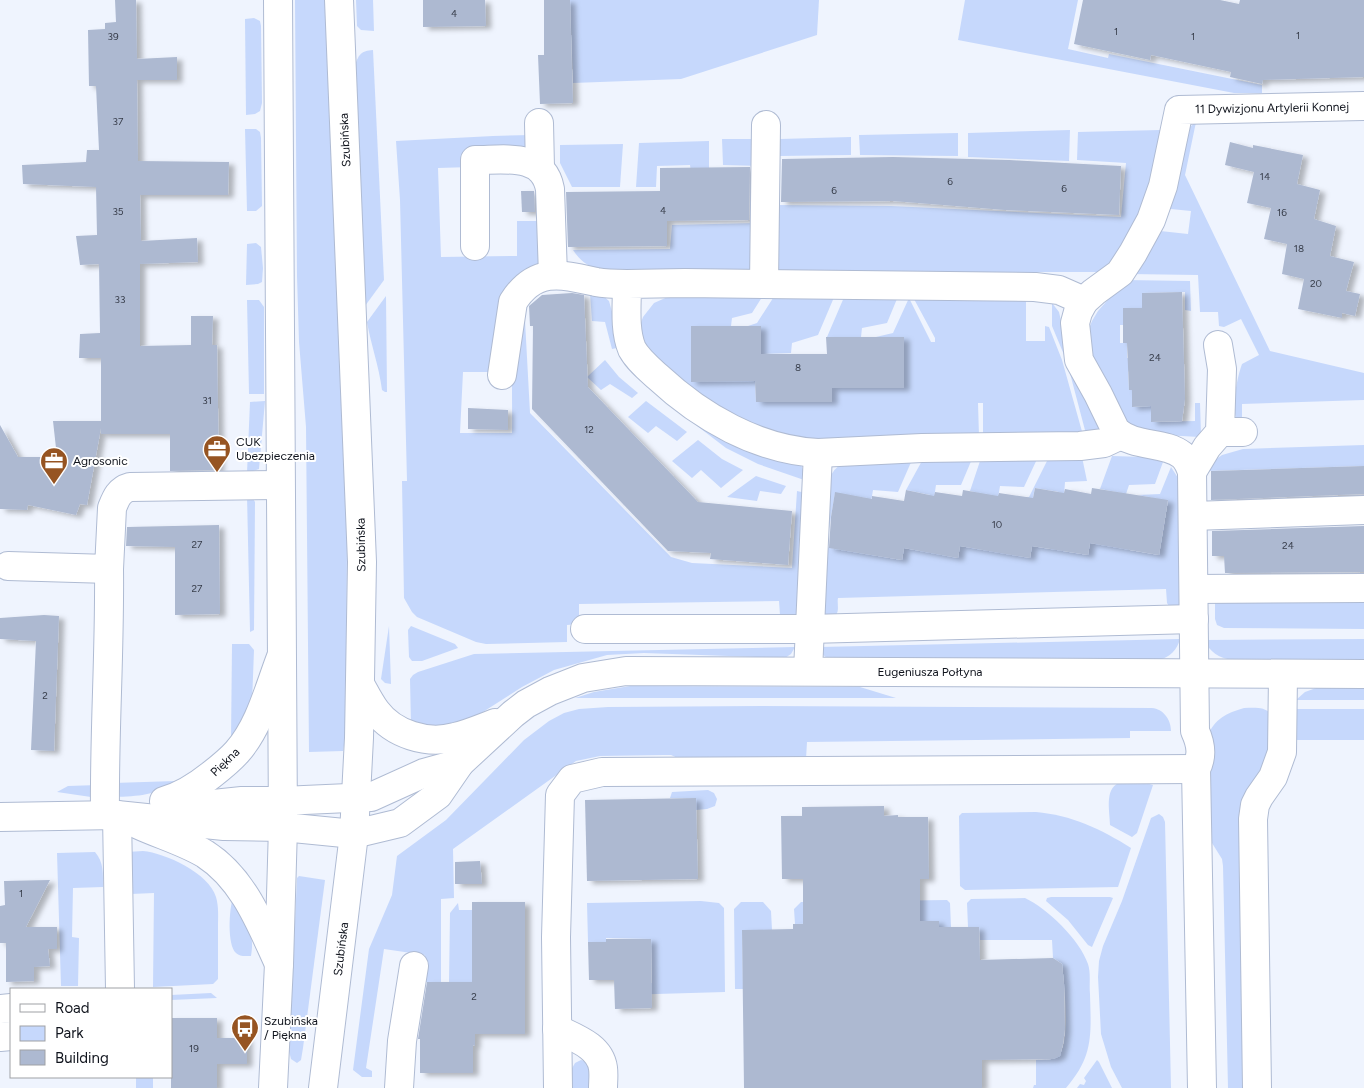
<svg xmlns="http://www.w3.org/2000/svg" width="1364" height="1088" viewBox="0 0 1364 1088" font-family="Figtree,sans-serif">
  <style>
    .green { fill: #c6d8fc }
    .building { fill: #adb9d1; filter: url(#shadow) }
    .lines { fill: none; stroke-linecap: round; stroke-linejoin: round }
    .minor-casing { stroke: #afbbd3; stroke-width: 30 }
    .major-casing { stroke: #afbbd3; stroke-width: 30 }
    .minor { stroke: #fff; stroke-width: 28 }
    .major { stroke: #fff; stroke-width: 28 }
    .labels { text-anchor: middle; stroke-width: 4; stroke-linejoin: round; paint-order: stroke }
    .number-label { font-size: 10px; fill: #373d4a }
    .street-label { font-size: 12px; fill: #10141d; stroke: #fff }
    .poi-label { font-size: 12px; fill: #10141d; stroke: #fff; text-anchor: start }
  </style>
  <defs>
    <filter id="shadow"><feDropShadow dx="5.5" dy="3" stdDeviation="2.5" flood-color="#0004"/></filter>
  </defs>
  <rect width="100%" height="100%" fill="#eff4fe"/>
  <g class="green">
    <path d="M 295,0 L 326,0 L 347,542 L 346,734 L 343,751 L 309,752 L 306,427 L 299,342 L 297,276 Z"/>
    <path d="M 356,0 L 373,0 L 374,31 L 361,30 L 357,26 Z"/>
    <path d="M 570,0 L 819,0 L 817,35 L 681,79 L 573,83 Z"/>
    <path d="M 965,0 L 1078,0 L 1068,49 L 1108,58 L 1109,54 L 1262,85 L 1262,93 L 1234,93 L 958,40 Z"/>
    <path d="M 254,18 L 260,21 L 261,26 L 262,103 L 260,111 L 255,114 L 246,115 L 245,19 Z"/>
    <path d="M 373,50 L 384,280 L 365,306 L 355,65 C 359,54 361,51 373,50 Z"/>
    <path d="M 1196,122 L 1185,175 L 1270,351 L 1364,373 L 1364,400 L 1242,404 L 1242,423 L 1237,421 C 1231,407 1237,378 1242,364 L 1259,355 L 1241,319 L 1224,327 L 1219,326 L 1218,312 L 1200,312 L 1198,275 L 1129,274 L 1151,230 L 1188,234 L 1191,211 L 1161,208 L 1181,134 Z"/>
    <path d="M 245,129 L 256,129 L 260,132 L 261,138 L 262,206 L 256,211 L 247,211 Z"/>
    <path d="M 1070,130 L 1069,161 L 968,157 L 968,133 Z"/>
    <path d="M 1160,130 L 1151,185 L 1124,247 L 1111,264 L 1098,272 L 776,272 L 776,205 L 891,206 L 1121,217 L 1126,163 L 1077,160 L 1078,132 Z"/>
    <path d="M 958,133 L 958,156 L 860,155 L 859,135 Z"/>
    <path d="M 532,135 C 531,142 529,148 523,152 C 512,157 484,154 471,154 L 471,167 L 438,168 L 441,257 L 517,256 L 517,221 L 542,221 L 542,267 L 526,276 L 505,297 L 494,372 L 463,372 L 460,433 L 512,433 C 513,398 508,332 524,302 L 530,413 L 671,557 L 692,563 L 792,568 L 797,491 L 806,493 L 801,612 C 798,622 787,622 780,615 L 779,601 L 579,604 L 579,624 L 567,625 L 567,642 L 486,644 L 476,642 L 417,617 L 412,612 L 404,598 L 402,481 L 407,481 L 400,200 L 396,141 L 493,136 Z"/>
    <path d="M 851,137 L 851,155 L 780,156 L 780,139 Z"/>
    <path d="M 722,139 L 763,139 L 763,166 L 723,165 Z"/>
    <path d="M 709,141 L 709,173 L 691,172 L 690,165 L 657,166 L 656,187 L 636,187 L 639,143 Z"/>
    <path d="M 623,144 L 620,187 L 572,187 L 560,163 L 560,145 Z"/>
    <path d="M 756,223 L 756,271 L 602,271 C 589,267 581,262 573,250 L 670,249 L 672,225 Z"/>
    <path d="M 256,243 L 261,247 L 263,268 L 262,282 L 258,284 L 246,285 L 247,244 Z"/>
    <path d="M 1125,280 L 1190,281 L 1191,311 L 1185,310 L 1185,292 L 1142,293 L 1142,308 L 1123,325 L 1120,325 L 1120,343 L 1127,343 L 1127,358 L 1135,358 L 1128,372 L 1129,390 L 1132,390 L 1133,407 L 1151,406 L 1152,422 L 1195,421 L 1195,403 L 1200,403 L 1201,435 L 1199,437 L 1148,434 L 1124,422 L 1090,361 L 1088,331 L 1092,321 L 1098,311 Z"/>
    <path d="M 590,293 L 601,294 L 609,301 L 622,347 L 612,349 L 605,322 L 592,321 Z"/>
    <path d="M 764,294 L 752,313 L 732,318 L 731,326 L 691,326 L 691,381 L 755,381 L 756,402 L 831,402 L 832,388 L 876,337 L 893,333 L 909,298 L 931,342 L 935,342 L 935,338 L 914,299 L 1026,299 L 1026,341 L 1045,341 L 1045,326 L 1049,327 L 1062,360 L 1083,435 L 983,436 L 983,403 L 978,403 L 979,436 L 831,444 L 754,433 L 648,357 L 639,328 L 643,317 L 654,303 L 672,295 Z"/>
    <path d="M 899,294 L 887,323 L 862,328 L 861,337 L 827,337 L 845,295 Z"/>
    <path d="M 775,295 L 835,295 L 818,335 L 792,343 L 791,353 L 761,354 L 761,326 L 748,326 L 757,323 Z"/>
    <path d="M 386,296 L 387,392 L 385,392 L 382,390 C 379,366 371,345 367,322 Z"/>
    <path d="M 247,300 L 259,300 L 264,307 L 264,394 L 249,394 Z"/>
    <path d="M 1052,303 L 1059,312 L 1067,347 L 1101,428 L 1098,433 L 1086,434 L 1067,362 L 1052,326 Z"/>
    <path d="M 605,360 L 619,377 L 638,393 L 632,398 L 610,384 L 601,390 L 587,377 Z"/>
    <path d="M 676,399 L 800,462 L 807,481 L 758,464 L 726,448 L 671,406 Z"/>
    <path d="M 265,401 L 259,469 L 247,473 L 250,402 Z"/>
    <path d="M 646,401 L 687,432 L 677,441 L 656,426 L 648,433 L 628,417 Z"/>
    <path d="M 698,440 L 722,459 L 743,470 L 721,488 L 701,470 L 692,478 L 672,461 Z"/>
    <path d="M 1364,445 L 1364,466 L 1207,471 L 1215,460 L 1222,455 L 1243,449 Z"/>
    <path d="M 1112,456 L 1144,457 L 1163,462 L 1155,484 L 1129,485 L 1126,494 L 1100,489 Z"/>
    <path d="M 1038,457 L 1024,487 L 1000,486 L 998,498 L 970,491 L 981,458 Z"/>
    <path d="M 1049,457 L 1082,457 L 1087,481 L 1065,482 L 1064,496 L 1059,492 L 1035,488 L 1032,502 L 1010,498 L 1029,497 Z"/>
    <path d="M 869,459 L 912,460 L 898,492 L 873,490 L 871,502 L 865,501 L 865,498 L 835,493 L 826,547 L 902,560 L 904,548 L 921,551 L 922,547 L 934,550 L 934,553 L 958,558 L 960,546 L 985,550 L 986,546 L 1000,548 L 999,552 L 1030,558 L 1032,546 L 1050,549 L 1051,544 L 1063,546 L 1063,551 L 1088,555 L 1090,543 L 1113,546 L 1114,544 L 1129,546 L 1129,550 L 1159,555 L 1168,501 L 1138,495 L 1160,494 L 1171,467 L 1182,484 L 1187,502 L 1185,606 L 1180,610 L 1171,609 L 1167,603 L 1166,589 L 838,598 C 837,602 839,609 837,613 C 836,617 834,617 831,618 C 817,623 818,604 818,596 L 824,595 L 824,580 L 820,576 L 828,483 C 835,461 849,460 869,459 Z"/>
    <path d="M 923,459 L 972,459 L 961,485 L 936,485 L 934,498 L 930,498 L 930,495 L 906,490 Z"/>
    <path d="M 756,476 L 786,486 L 781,494 L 760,491 L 757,501 L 727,497 Z"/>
    <path d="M 247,495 L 252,497 L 255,502 L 254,630 L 250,632 Z"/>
    <path d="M 1364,598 L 1364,629 L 1224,628 L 1217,625 L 1215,619 L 1215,602 Z"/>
    <path d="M 389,626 L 391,684 L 385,683 L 381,679 Z"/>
    <path d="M 411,626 L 455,644 L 458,648 L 422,661 L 412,661 L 409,657 L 408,630 Z"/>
    <path d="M 1180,639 C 1177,650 1170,657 1159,660 L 828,659 L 822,654 L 820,647 Z"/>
    <path d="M 1364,639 L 1364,660 L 1232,660 C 1219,658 1209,652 1205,640 Z"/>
    <path d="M 232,644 L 249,644 L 254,650 L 252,703 L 231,741 Z"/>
    <path d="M 795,647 L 791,654 L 785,658 L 644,653 L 607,655 L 554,670 L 522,687 L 472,719 L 455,727 L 411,725 L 410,679 L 413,675 L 418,672 L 474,654 Z"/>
    <path d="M 630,686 L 860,687 L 896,698 L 575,698 L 594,692 Z"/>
    <path d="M 1316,688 L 1364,688 L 1364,700 L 1296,700 L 1305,692 Z"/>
    <path d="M 761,706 L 1152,708 C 1163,709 1171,719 1171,731 L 1130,731 L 1130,738 L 807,742 L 806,759 L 682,760 L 671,755 L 664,755 L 600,756 L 576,761 L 453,849 L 454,898 L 441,899 L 441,982 L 426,982 L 425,955 L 384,949 L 366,1068 L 372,1071 L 372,1077 L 362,1077 L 353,1070 L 369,949 L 392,895 L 397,856 L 446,820 L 524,740 L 549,721 L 564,713 L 579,709 L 608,707 Z"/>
    <path d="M 1244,708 C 1253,708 1264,706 1271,714 L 1246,1088 L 1228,1088 L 1223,866 L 1222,859 L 1212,843 L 1208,736 C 1214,719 1227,713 1244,708 Z"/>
    <rect x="1292" y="709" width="72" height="31"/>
    <path d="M 176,781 C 152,796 141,796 113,797 L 113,783 Z"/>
    <path d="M 1119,783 L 1146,783 L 1153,785 L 1137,833 L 1132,837 L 1110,825 C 1110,812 1104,789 1119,783 Z"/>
    <path d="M 98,785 L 98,795 L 91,797 L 57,792 L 68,786 Z"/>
    <path d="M 708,790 L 714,793 L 717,799 L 715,806 L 707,809 L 696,810 L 696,798 L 670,798 L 672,792 Z"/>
    <path d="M 1036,812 C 1071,815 1101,829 1131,848 L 1118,887 L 965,890 L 960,886 L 959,816 L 962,813 Z"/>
    <path d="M 1159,814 L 1163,817 L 1165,822 L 1171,1088 L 1122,1088 L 1111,1067 L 1101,1034 L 1098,977 L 1099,961 L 1103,946 L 1122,901 L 1151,818 Z"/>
    <path d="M 143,851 C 165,853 209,873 216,897 C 219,907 218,918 218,928 C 218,945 218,962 218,979 L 213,984 L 153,987 L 154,893 L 131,894 L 127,852 Z"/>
    <path d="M 95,852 C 104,862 103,875 103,887 L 73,888 L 72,937 L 79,938 L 78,986 L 61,986 L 57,853 Z"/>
    <path d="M 299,876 L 325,880 L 303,1048 L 301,1060 L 297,1063 L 291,1059 L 289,1051 L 297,878 Z"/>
    <path d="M 1051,897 L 1110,897 L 1113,898 L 1092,947 L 1088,945 L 1068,920 L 1046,901 L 1047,898 Z"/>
    <path d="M 233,898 C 244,919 256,932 251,956 C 245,956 240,957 236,953 C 227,945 229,909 233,898 Z"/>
    <path d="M 1025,898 C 1047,908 1080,940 1088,964 C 1091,973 1089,985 1090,994 C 1091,1034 1094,1056 1066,1088 L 1033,1088 L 1034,1085 L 1036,1085 L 1036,1060 C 1043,1059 1053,1061 1058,1056 C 1071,1045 1064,981 1062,964 L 1053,958 L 1052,940 L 980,940 L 979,927 L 968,927 L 967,903 L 971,899 Z"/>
    <path d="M 947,900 L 950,903 L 951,927 L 939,927 L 939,921 L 795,924 L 794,909 L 801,902 Z"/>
    <path d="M 701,901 L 719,903 L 724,908 L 725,992 L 622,995 L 622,984 L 652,983 L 651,939 L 606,938 L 606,942 L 588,942 L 587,903 Z"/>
    <path d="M 741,902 L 763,902 L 771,911 L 772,930 L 742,930 L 743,989 L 735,989 L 734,909 Z"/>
    <path d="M 458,903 L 459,910 L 472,910 L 472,982 L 449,983 L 450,913 Z"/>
    <path d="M 211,993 L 217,998 L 171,1000 L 171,995 Z"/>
    <path d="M 581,1060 L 588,1062 L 594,1088 L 571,1088 L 571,1070 L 575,1063 Z"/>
    <path d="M 1097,1060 L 1099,1062 L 1112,1088 L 1077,1088 L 1080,1084 L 1084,1085 L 1086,1081 L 1084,1078 Z"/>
    <rect x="136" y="1077" width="17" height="11"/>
  </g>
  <g class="building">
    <path d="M 115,0 L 136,0 L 137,59 L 177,57 L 177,80 L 137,80 L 138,161 L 229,162 L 228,195 L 140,195 L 141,241 L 197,238 L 198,262 L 140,264 L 140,346 L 191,345 L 191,316 L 213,316 L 212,345 L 217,345 L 219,470 L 170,471 L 170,434 L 101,434 L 101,428 L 87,505 L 80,504 L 76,515 L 28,505 L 27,510 L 0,509 L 0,425 L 18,457 L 57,457 L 53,421 L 101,421 L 101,358 L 79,358 L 80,334 L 100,333 L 99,264 L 80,265 L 76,236 L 97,235 L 96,187 L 23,184 L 22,165 L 86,162 L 87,150 L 99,150 L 96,86 L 89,86 L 88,30 L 105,29 L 105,23 L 116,22 Z"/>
    <path d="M 423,0 L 485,0 L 486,26 L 423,27 Z"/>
    <path d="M 544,0 L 570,0 L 573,103 L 540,104 L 538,55 L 544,55 Z"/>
    <path d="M 1083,0 L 1220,0 L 1239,4 L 1240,0 L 1364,0 L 1364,77 L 1263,80 L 1262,84 L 1230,77 L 1231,72 L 1151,55 L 1150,60 L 1074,44 Z"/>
    <path d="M 1230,142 L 1253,148 L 1253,145 L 1303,155 L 1297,184 L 1320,190 L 1314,219 L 1336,226 L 1330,256 L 1354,262 L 1346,291 L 1360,294 L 1355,316 L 1342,313 L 1342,318 L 1298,309 L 1304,279 L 1282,274 L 1287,244 L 1264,239 L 1271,208 L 1247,203 L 1254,172 L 1225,165 Z"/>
    <path d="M 893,157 L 1009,160 L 1121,166 L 1119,215 L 1005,210 L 893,201 L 781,202 L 782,159 Z"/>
    <path d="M 750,167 L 749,220 L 667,221 L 667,246 L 568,247 L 566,192 L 660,191 L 660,168 Z"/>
    <path d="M 521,191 L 534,191 L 535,212 L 522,212 Z"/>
    <path d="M 1182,292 L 1185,399 L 1182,421 L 1151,422 L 1151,406 L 1132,407 L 1132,390 L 1129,390 L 1127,343 L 1123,343 L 1123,308 L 1142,308 L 1142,293 Z"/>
    <path d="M 572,293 L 584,295 L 588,387 L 698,502 L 792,511 L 788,565 L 710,559 L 711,553 L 668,551 L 532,409 L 533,326 L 530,326 L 529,306 L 542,295 Z"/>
    <path d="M 691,326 L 761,326 L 761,354 L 827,354 L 826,337 L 904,337 L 904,388 L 832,388 L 832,402 L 756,402 L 755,381 L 691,382 Z"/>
    <path d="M 468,408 L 508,410 L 508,430 L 468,429 Z"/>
    <path d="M 1364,466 L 1364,494 L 1211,500 L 1211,471 Z"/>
    <path d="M 1035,488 L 1064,493 L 1065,489 L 1091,494 L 1092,488 L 1168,500 L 1159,555 L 1090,543 L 1088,555 L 1032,546 L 1030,558 L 960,546 L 958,558 L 904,548 L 902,560 L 829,548 L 831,517 L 835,492 L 872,499 L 872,496 L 904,501 L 906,490 L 934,496 L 935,492 L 962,496 L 963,490 L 998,496 L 999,493 L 1033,498 Z"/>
    <path d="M 219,525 L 220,614 L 175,615 L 175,547 L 126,546 L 127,527 Z"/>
    <path d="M 1364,526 L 1364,572 L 1225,573 L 1224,556 L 1212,556 L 1212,531 Z"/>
    <path d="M 44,615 L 59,616 L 54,751 L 31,750 L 36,641 L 0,639 L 0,618 Z"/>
    <path d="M 696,798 L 698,879 L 587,881 L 585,800 Z"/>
    <path d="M 884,806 L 884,816 L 898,815 L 898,817 L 928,817 L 929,879 L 920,879 L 920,921 L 939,921 L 939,927 L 979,927 L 980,960 L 1053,958 L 1062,964 L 1064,984 L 1065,1029 L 1063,1044 L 1060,1056 L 1053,1059 L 982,1060 L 982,1088 L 744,1088 L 742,930 L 793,929 L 793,924 L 803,924 L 803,879 L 782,879 L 781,816 L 802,816 L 802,807 Z"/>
    <path d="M 480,861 L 482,884 L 455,884 L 455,862 Z"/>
    <path d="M 50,880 L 26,927 L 57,927 L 57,949 L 48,949 L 50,966 L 34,967 L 34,981 L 6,982 L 6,943 L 0,943 L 0,906 L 5,905 L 4,881 Z"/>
    <path d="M 472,902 L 525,902 L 525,1034 L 475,1034 L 475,1046 L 473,1045 L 473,1073 L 420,1073 L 420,1039 L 418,1039 L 427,982 L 472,982 Z"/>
    <path d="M 606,939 L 651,939 L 652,1008 L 615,1009 L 614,980 L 589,980 L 588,942 L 606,942 Z"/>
    <path d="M 171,1018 L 217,1018 L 217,1038 L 247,1038 L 247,1064 L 217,1064 L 217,1088 L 171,1088 Z"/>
  </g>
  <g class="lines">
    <g class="minor-casing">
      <g id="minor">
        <path d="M 539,123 L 540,168"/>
        <path d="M 475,246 L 475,160 C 504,160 543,152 550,189 L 553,275"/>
        <path d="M 764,284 L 766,125"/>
        <path d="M 1084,301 L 1059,290 L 1035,287 L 685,283 L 627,284 C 627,305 624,330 632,349 C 638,360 649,369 658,377 C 701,417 758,450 818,453 L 922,448 L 1080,446 L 1104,443 L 1121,435"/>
        <path d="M 502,375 L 513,302 C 535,267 561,274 596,282 C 606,284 616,284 627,284"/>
        <path d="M 1220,432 L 1243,432"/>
        <path d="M 1192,472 L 1207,447 L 1220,432 L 1222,369 L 1218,345"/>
        <path d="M 1193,516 L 1364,510"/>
        <path d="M 8,566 L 109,569 L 112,508 C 116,498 119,490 130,487 L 280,485"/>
        <path d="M 1194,589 L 1364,588"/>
        <path d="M 585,629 L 809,629 L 1194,619"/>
        <path d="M 808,671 L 818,453"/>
        <path d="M 360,684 C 365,693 370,703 376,711 C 393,734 427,745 455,737 C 468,734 482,728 495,723"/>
        <path d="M 164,801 C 182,796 196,787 211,775 C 220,768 229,761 237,752 C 260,726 269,688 281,657"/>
        <path d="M 166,809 L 242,801 L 282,801 L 371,797 L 424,773 L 460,763"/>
        <path d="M 105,815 C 104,733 110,651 109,569"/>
        <path d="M 117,815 L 120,989"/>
        <path d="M 0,817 L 117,815 L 224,826 L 283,827 L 354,834 L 400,823 L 438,795 L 460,763 L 513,714 L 526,704 L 550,691 L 583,678 L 626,671 L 1364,674"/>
        <path d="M 139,825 C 161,835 185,842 205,854 C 244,879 261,925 279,964"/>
        <path d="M 0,1009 L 11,1008"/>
        <path d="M 557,1029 C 575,1038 600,1046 603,1068 C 604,1075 603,1082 603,1088"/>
        <path d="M 0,1037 L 11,1036"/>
        <path d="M 399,1088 L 402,1041 L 414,966"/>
        <path d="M 558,1088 L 556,937 L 560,795 L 572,779 L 602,772 L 1196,769"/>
        <path d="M 1202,1088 L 1196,769 C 1203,756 1201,744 1195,731 L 1192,472 C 1190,466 1187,459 1182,455 C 1164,441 1135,448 1116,431 L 1098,394 L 1079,360 L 1075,323 L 1078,312 L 1084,301 L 1094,292 L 1120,273 L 1133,253 L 1151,220 L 1163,186 L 1179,110 L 1364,106"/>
        <path d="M 1257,1088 L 1253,819 L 1255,805 L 1259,797 L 1273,777 L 1282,752 L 1283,675"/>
      </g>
    </g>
    <g class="major-casing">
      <g id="major">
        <path d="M 273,1088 L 279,964 L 283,827 L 278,0"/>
        <path d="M 323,1088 L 354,834 L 359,738 L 362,562 L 339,0"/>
      </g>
    </g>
    <use href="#minor" class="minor"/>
    <use href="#major" class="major"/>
  </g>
  <defs>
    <g id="office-pin" transform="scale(1.4375)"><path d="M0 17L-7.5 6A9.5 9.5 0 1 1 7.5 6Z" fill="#965422" stroke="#fff"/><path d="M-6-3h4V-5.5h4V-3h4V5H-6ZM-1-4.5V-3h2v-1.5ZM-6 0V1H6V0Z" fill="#fff"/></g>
    <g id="bus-pin" transform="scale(1.4375)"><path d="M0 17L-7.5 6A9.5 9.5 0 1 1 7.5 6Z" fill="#965422" stroke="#fff"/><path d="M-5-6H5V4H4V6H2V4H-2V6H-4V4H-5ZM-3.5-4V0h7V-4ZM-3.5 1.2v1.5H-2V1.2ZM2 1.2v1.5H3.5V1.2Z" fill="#fff"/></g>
  </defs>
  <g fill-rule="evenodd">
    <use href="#office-pin" x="217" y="449"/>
    <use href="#office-pin" x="54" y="461"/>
    <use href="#bus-pin" x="245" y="1028"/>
  </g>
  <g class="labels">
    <g class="number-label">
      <text x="454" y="17">4</text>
      <text x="1116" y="35">1</text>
      <text x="1298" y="39">1</text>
      <text x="113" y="40">39</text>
      <text x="1193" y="40">1</text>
      <text x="118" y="125">37</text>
      <text x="1265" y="180">14</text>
      <text x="950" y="185">6</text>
      <text x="1064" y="192">6</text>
      <text x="834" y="194">6</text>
      <text x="663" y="214">4</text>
      <text x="118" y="215">35</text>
      <text x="1282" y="216">16</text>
      <text x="1299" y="252">18</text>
      <text x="1316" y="287">20</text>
      <text x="120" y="303">33</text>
      <text x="1155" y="361">24</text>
      <text x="798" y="371">8</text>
      <text x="207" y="404">31</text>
      <text x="589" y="433">12</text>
      <text x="997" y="528">10</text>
      <text x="197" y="548">27</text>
      <text x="1288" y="549">24</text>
      <text x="197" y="592">27</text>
      <text x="45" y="699">2</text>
      <text x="21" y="897">1</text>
      <text x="474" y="1000">2</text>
      <text x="194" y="1052">19</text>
    </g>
    <g class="street-label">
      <text transform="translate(1272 108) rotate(-1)" y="4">11 Dywizjonu Artylerii Konnej</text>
      <text transform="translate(345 140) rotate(-93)" y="4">Szubińska</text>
      <text transform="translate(361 545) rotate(-91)" y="4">Szubińska</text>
      <text x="930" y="676">Eugeniusza Połtyna</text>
      <text transform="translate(225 762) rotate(-44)" y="4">Piękna</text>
      <text transform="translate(341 949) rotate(-83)" y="4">Szubińska</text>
    </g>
    <g class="poi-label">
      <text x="236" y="446">CUK<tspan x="236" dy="14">Ubezpieczenia</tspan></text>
      <text x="73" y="465">Agrosonic</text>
      <text x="264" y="1025">Szubińska<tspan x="264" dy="14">/ Piękna</tspan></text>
    </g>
  </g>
  <rect x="10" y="988" width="162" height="90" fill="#ffffff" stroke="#9fa1a5"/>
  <rect x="20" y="1004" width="25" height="8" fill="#ffffff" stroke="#9fa1a5"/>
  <text x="55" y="1013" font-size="15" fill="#10141d">Road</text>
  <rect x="20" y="1026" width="25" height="15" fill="#c6d8fc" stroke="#9fa1a5"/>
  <text x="55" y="1038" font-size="15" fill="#10141d">Park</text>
  <rect x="20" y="1050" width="25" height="15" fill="#adb9d1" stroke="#9fa1a5"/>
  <text x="55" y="1063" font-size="15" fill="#10141d">Building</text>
</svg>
